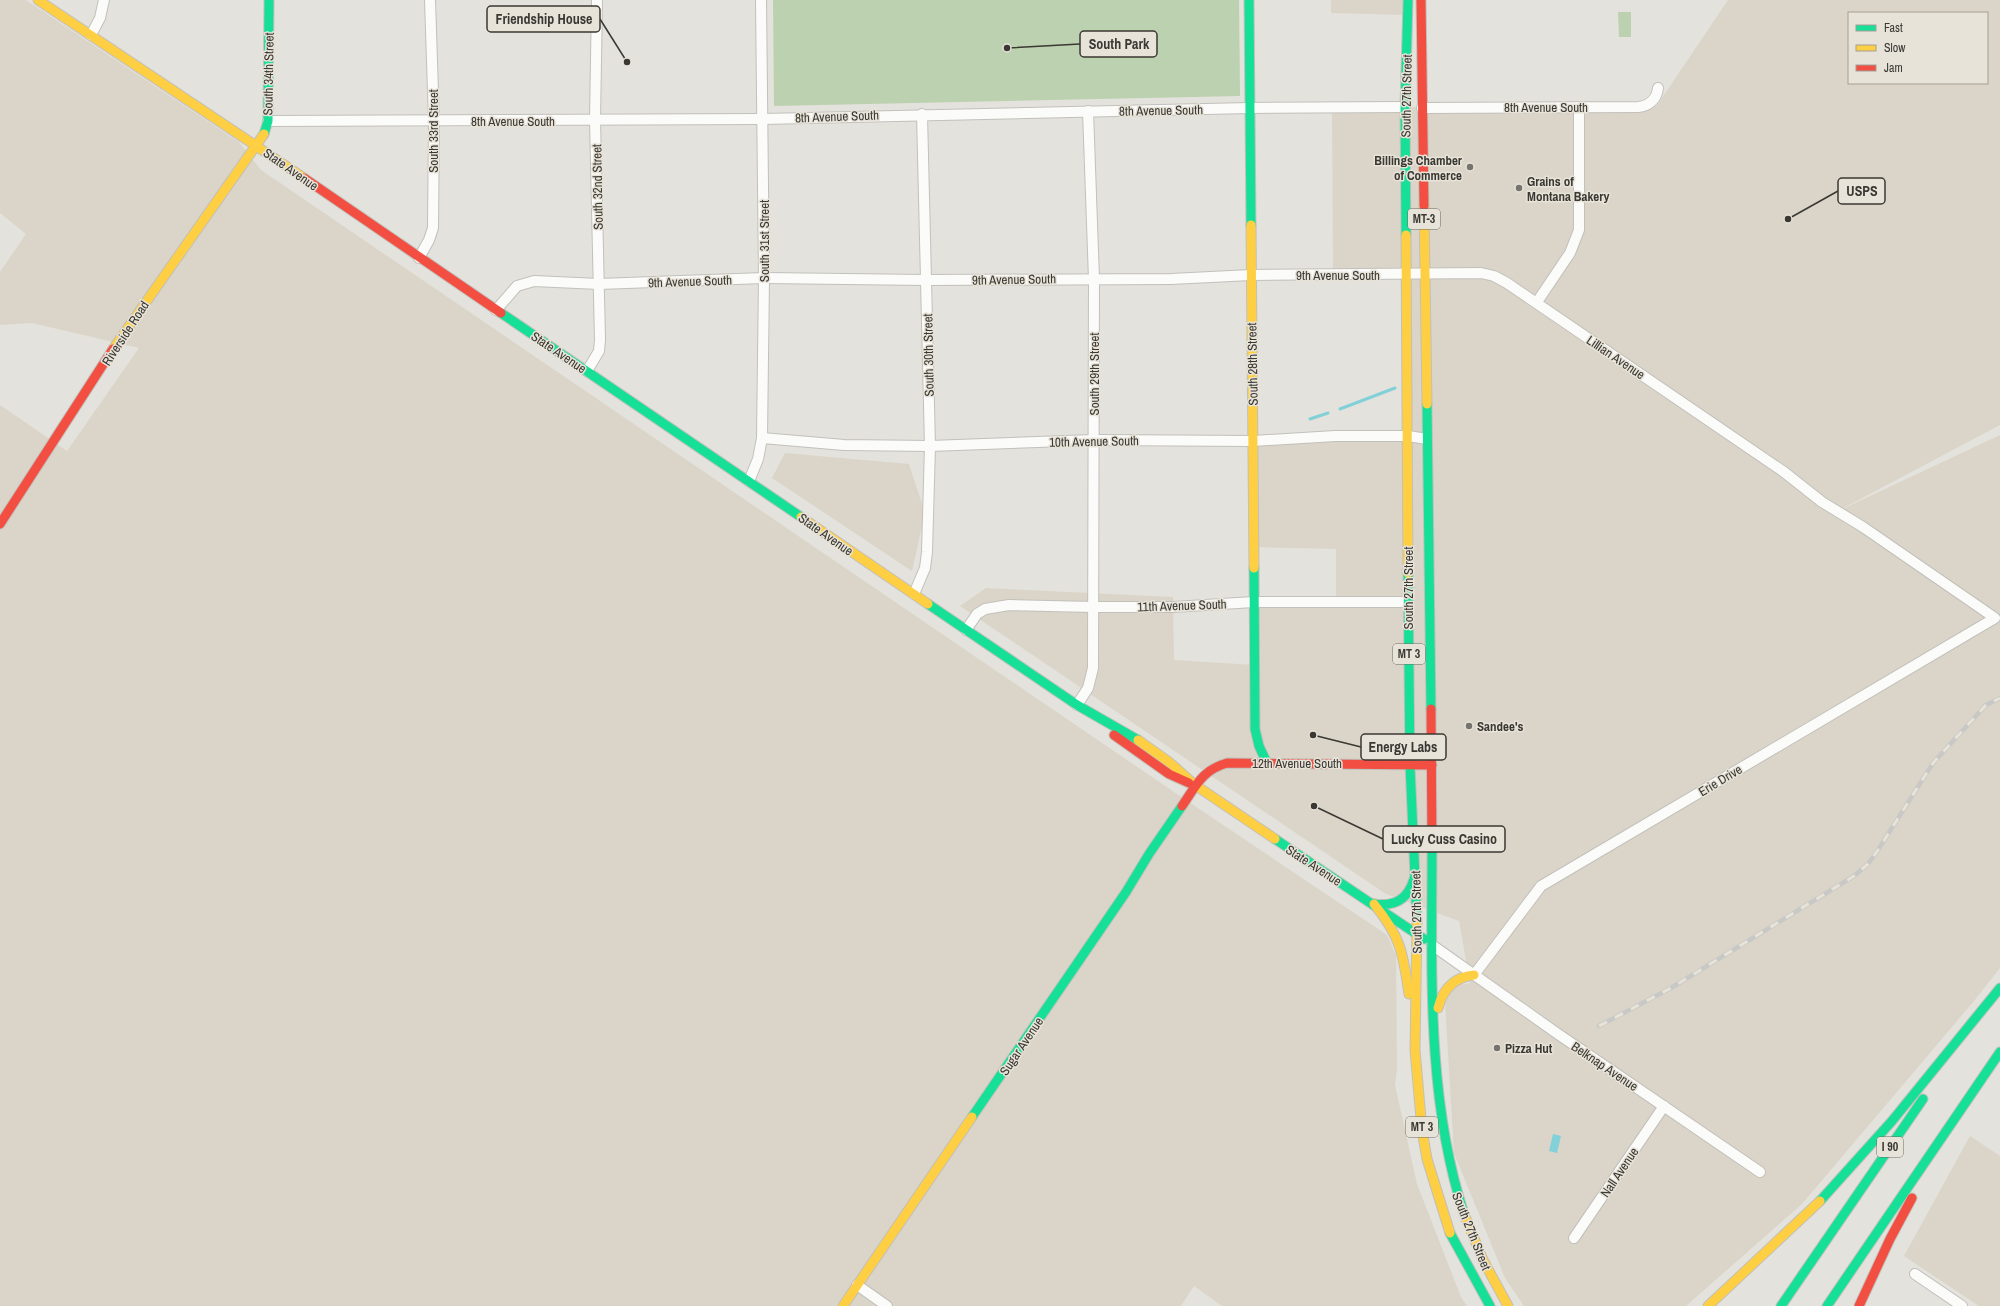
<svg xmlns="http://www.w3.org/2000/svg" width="2000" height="1306" viewBox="0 0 2000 1306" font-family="'Archivo Narrow',sans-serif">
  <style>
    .built { fill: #dad5c8; fill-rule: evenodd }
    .green { fill: #bcd1af }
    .water { fill: #82d0d8 }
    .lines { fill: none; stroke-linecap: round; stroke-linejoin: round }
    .stream { stroke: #82d0d8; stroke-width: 3 }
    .street-casing { stroke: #c2c0bb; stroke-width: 12 }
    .fast-casing { stroke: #c2c0bb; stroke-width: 11 }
    .slow-casing { stroke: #c2c0bb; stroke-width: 11 }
    .jam-casing { stroke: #c2c0bb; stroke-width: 11 }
    .street { stroke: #fbfbfa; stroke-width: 10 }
    .fast { stroke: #16e098; stroke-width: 9 }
    .slow { stroke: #ffcf43; stroke-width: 9 }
    .jam { stroke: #f24e42; stroke-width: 9 }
    .rail-casing { stroke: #c8c8c6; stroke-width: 4.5 }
    .rail { stroke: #e8e3d8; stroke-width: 3; stroke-dasharray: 9; stroke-linecap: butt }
    .poi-dot { fill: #76746e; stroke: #e8e3d8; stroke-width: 1.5 }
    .labels { text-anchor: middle; stroke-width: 3; stroke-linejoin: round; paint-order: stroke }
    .shield { fill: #e8e3d8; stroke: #6e6b64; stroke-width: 1 }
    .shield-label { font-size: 12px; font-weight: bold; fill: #3a3833 }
    .street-label { font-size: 13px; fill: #3a3833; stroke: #e8e3d8 }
    .poi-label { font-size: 13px; font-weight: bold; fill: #3a3833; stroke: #e8e3d8; text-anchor: start }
    .leader { fill: none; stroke: #3a3833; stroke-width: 1.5 }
    .callout-dot { fill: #3a3833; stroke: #e8e3d8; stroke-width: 1.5 }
    .callout { fill: #e8e3d8; stroke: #3a3833; stroke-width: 1.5 }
    .callout-label { font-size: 14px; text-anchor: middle; font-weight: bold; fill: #3a3833 }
  </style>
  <rect width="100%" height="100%" fill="#e4e2dc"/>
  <g class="built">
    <path d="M 0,0 L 26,0 L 239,142 L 261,170 L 1177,794 L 1387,935 L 1396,955 L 1397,1069 L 1395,1085 L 1417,1184 L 1461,1297 L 1467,1306 L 1222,1306 L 1194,1286 L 1181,1306 L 0,1306 L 0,405 L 67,451 L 139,348 L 32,323 L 0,325 L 0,272 L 26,234 L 0,213 Z"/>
    <path d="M 1331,0 L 1408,0 L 1408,15 L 1331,13 Z"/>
    <path d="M 1728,0 L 2000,0 L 2000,425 L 1836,512 L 2000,435 L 2000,968 L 1974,1001 L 1802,1204 L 1686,1306 L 1524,1306 L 1505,1278 L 1454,1153 L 1445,1004 L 1453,986 L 1470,983 L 1459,921 L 1386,894 L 960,606 L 986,588 L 1173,597 L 1174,660 L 1254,665 L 1254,602 L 1336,601 L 1336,549 L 1254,547 L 1253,441 L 1408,436 L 1406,274 L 1333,275 L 1332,107 L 1656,107 ZM 1849,13 L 1987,13 L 1987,83 L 1849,83 Z"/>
    <path d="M 785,453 L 909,464 L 925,513 L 912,571 L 772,478 Z"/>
    <path d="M 1970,1136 L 2000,1156 L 2000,1306 L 1979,1306 L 1904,1256 Z"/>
  </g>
  <g class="green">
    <path d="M 773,0 L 1239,0 L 1240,96 L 774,106 Z"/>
    <path d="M 1618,12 L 1631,12 L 1631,37 L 1619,37 Z"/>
  </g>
  <path class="water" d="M 1553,1134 L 1561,1136 L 1557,1153 L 1549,1151 Z"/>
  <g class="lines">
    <g class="stream">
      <path d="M 1340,409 L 1395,388"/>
      <path d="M 1310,419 L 1328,413"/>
    </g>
    <g class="street-casing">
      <g id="street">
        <path d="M 91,35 L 100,18 L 104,0"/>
        <path d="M 1422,108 L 1638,107 C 1649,106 1657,99 1658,88"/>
        <path d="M 268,121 L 763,119 L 1250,108 L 1405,107"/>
        <path d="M 419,258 L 429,240 L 433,228 L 434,122 L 430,0"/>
        <path d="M 1537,302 L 1570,253 L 1579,230 L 1579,107"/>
        <path d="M 496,310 L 517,286 L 534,281 L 599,284 L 764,278 L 926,280 L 1171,279 L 1251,275 L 1481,273 L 1494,276 L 1507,283 L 1784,472 L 1822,502 L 1863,527 L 1995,618 L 1541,886 L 1474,975"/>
        <path d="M 587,371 L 599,351 L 600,340 L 595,120 L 597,0"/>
        <path d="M 762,438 L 844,445 L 930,446 L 1094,440 L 1253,441 L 1335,436 L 1408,436 L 1427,439"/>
        <path d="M 749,481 L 758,459 L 762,438 L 764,278 L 761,0"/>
        <path d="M 914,594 L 925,568 L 927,552 L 930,446 L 922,114"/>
        <path d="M 966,630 L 977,614 L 985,609 L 1009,605 L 1093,607 L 1173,607 L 1254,602 L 1408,602"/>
        <path d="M 1077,705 L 1088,688 L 1093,668 L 1094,279 L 1088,111"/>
        <path d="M 1432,945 L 1558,1034 L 1760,1172"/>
        <path d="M 1574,1238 L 1664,1106"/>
        <path d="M 1915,1274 L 1962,1306"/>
        <path d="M 857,1285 L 887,1306"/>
      </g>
    </g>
    <g class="fast-casing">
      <g id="fast">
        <path d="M 1249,0 L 1251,225"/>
        <path d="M 264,134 L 268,121 L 269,0"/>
        <path d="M 1406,235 L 1405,107 L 1408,0"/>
        <path d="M 501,313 L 801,517"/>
        <path d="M 1427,404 L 1431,709"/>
        <path d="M 1254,568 L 1255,729 L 1259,746 L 1267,763"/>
        <path d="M 1408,573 L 1410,765 L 1417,922"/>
        <path d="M 928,604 L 1077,705 L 1138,740"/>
        <path d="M 1275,839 L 1424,939"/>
        <path d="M 1432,848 C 1432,970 1426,1097 1464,1214"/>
        <path d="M 1374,904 C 1395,907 1408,899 1414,879"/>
        <path d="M 972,1117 L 1126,892 L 1149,854 L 1182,806"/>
        <path d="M 1820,1201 L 1892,1121 L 2000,988"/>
        <path d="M 1450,1233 L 1490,1306"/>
        <path d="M 1781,1306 L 1923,1099"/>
        <path d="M 1827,1306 L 2000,1052"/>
      </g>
    </g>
    <g class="slow-casing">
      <g id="slow">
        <path d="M 38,0 L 304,178"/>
        <path d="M 1424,206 L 1427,404"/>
        <path d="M 1251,225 L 1254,568"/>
        <path d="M 1406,235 L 1408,573"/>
        <path d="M 113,349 L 264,134"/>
        <path d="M 801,517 L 928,604"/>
        <path d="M 1138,740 L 1169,762 L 1195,785 L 1275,839"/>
        <path d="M 1374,904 C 1401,937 1403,953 1409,994"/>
        <path d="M 1417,922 L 1415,1050 L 1422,1130 L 1427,1159 L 1450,1233"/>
        <path d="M 1438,1008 C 1443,989 1454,977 1474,975"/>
        <path d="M 1464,1214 L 1483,1260 L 1508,1306"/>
        <path d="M 843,1306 L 972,1117"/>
        <path d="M 1708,1306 L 1820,1201"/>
      </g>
    </g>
    <g class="jam-casing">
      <g id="jam">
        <path d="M 1421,0 L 1424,206"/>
        <path d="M 304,178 L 501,313"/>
        <path d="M 0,524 L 113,349"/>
        <path d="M 1431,709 L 1432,848"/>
        <path d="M 1114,735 L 1169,774 L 1189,783"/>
        <path d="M 1182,806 C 1196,786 1202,770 1227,763 L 1432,765"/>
        <path d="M 1859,1306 L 1890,1239 L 1912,1198"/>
      </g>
    </g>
    <use href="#street" class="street"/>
    <use href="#fast" class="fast"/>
    <use href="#slow" class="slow"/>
    <use href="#jam" class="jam"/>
    <g class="rail-casing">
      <path id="rail" d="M 1599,1026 L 1671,988 L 1854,876 L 1868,864 L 1878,850 L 1933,763 L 1986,705 L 2000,698"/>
    </g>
    <use href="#rail" class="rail"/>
  </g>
  <g class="poi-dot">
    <circle cx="1470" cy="167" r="4"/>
    <circle cx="1519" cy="188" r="4"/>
    <circle cx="1469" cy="726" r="4"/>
    <circle cx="1497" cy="1048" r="4"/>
  </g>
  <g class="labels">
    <g class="shield">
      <rect x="1408" y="209" width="32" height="20" rx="3"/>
      <rect x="1393" y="644" width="32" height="20" rx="3"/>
      <rect x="1406" y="1117" width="32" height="20" rx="3"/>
      <rect x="1877" y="1137" width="26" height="20" rx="3"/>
    </g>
    <g class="shield-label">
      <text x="1424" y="223">MT-3</text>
      <text x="1409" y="658">MT 3</text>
      <text x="1422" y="1131">MT 3</text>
      <text x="1890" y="1151">I 90</text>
    </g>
    <g class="street-label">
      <text transform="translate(268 74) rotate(-89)" y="5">South 34th Street</text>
      <text transform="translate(1406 96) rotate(-89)" y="5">South 27th Street</text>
      <text x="1546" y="112">8th Avenue South</text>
      <text transform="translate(1161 110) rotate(-1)" y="5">8th Avenue South</text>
      <text transform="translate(837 116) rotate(-2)" y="5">8th Avenue South</text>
      <text x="513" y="126">8th Avenue South</text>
      <text transform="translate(433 131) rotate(-90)" y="5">South 33rd Street</text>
      <text transform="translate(291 169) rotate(35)" y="5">State Avenue</text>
      <text transform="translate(597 187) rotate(-91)" y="5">South 32nd Street</text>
      <text transform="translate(764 241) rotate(-90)" y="5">South 31st Street</text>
      <text x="1338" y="280">9th Avenue South</text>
      <text transform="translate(1014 279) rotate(-1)" y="5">9th Avenue South</text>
      <text transform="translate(690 281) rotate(-2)" y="5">9th Avenue South</text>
      <text transform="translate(125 333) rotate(-57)" y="5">Riverside Road</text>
      <text transform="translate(559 352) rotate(34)" y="5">State Avenue</text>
      <text transform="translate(928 355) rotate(-91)" y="5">South 30th Street</text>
      <text transform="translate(1616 357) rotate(34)" y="5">Lillian Avenue</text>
      <text transform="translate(1252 364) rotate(-91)" y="5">South 28th Street</text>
      <text transform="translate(1094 374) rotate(-90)" y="5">South 29th Street</text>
      <text transform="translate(1094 441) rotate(-1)" y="5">10th Avenue South</text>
      <text transform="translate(826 534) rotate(35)" y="5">State Avenue</text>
      <text transform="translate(1408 588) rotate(-90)" y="5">South 27th Street</text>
      <text transform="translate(1182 605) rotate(-2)" y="5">11th Avenue South</text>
      <text x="1297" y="768">12th Avenue South</text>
      <text transform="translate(1720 780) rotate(-31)" y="5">Erie Drive</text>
      <text transform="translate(1314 865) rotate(33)" y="5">State Avenue</text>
      <text transform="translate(1416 912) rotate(-91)" y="5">South 27th Street</text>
      <text transform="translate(1021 1046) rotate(-56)" y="5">Sugar Avenue</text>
      <text transform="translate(1605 1066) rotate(34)" y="5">Belknap Avenue</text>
      <text transform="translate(1619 1172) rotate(-56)" y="5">Nall Avenue</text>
      <text transform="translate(1472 1231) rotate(68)" y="5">South 27th Street</text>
    </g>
    <g class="poi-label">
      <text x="1462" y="165" text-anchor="end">Billings Chamber<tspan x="1462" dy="15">of Commerce</tspan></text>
      <text x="1527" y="186">Grains of<tspan x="1527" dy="15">Montana Bakery</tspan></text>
      <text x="1477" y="731">Sandee's</text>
      <text x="1505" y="1053">Pizza Hut</text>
    </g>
  </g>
  <path class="leader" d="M627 62L600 19M1007 48L1080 44M1788 219L1838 191M1313 735L1361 747M1314 806L1383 839"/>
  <g class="callout-dot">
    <circle cx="627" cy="62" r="4"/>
    <circle cx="1007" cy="48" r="4"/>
    <circle cx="1788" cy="219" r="4"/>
    <circle cx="1313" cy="735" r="4"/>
    <circle cx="1314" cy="806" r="4"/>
  </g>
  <g class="callout">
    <rect x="487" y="6" width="113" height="26" rx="4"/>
    <rect x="1080" y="31" width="77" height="26" rx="4"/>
    <rect x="1838" y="178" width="47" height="26" rx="4"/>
    <rect x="1361" y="734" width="85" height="26" rx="4"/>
    <rect x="1383" y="826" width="122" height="26" rx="4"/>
  </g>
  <g class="callout-label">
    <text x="544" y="24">Friendship House</text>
    <text x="1119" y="49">South Park</text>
    <text x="1862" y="196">USPS</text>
    <text x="1403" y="752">Energy Labs</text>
    <text x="1444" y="844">Lucky Cuss Casino</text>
  </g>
  <rect x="1848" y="12" width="140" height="72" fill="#e8e3d8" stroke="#a29f96"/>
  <rect x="1856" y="25" width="20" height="6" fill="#16e098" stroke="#a29f96"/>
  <text x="1884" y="32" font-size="12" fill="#3a3833">Fast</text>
  <rect x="1856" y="45" width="20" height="6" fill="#ffcf43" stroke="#a29f96"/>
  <text x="1884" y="52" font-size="12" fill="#3a3833">Slow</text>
  <rect x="1856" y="65" width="20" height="6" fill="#f24e42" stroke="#a29f96"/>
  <text x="1884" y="72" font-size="12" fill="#3a3833">Jam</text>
</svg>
